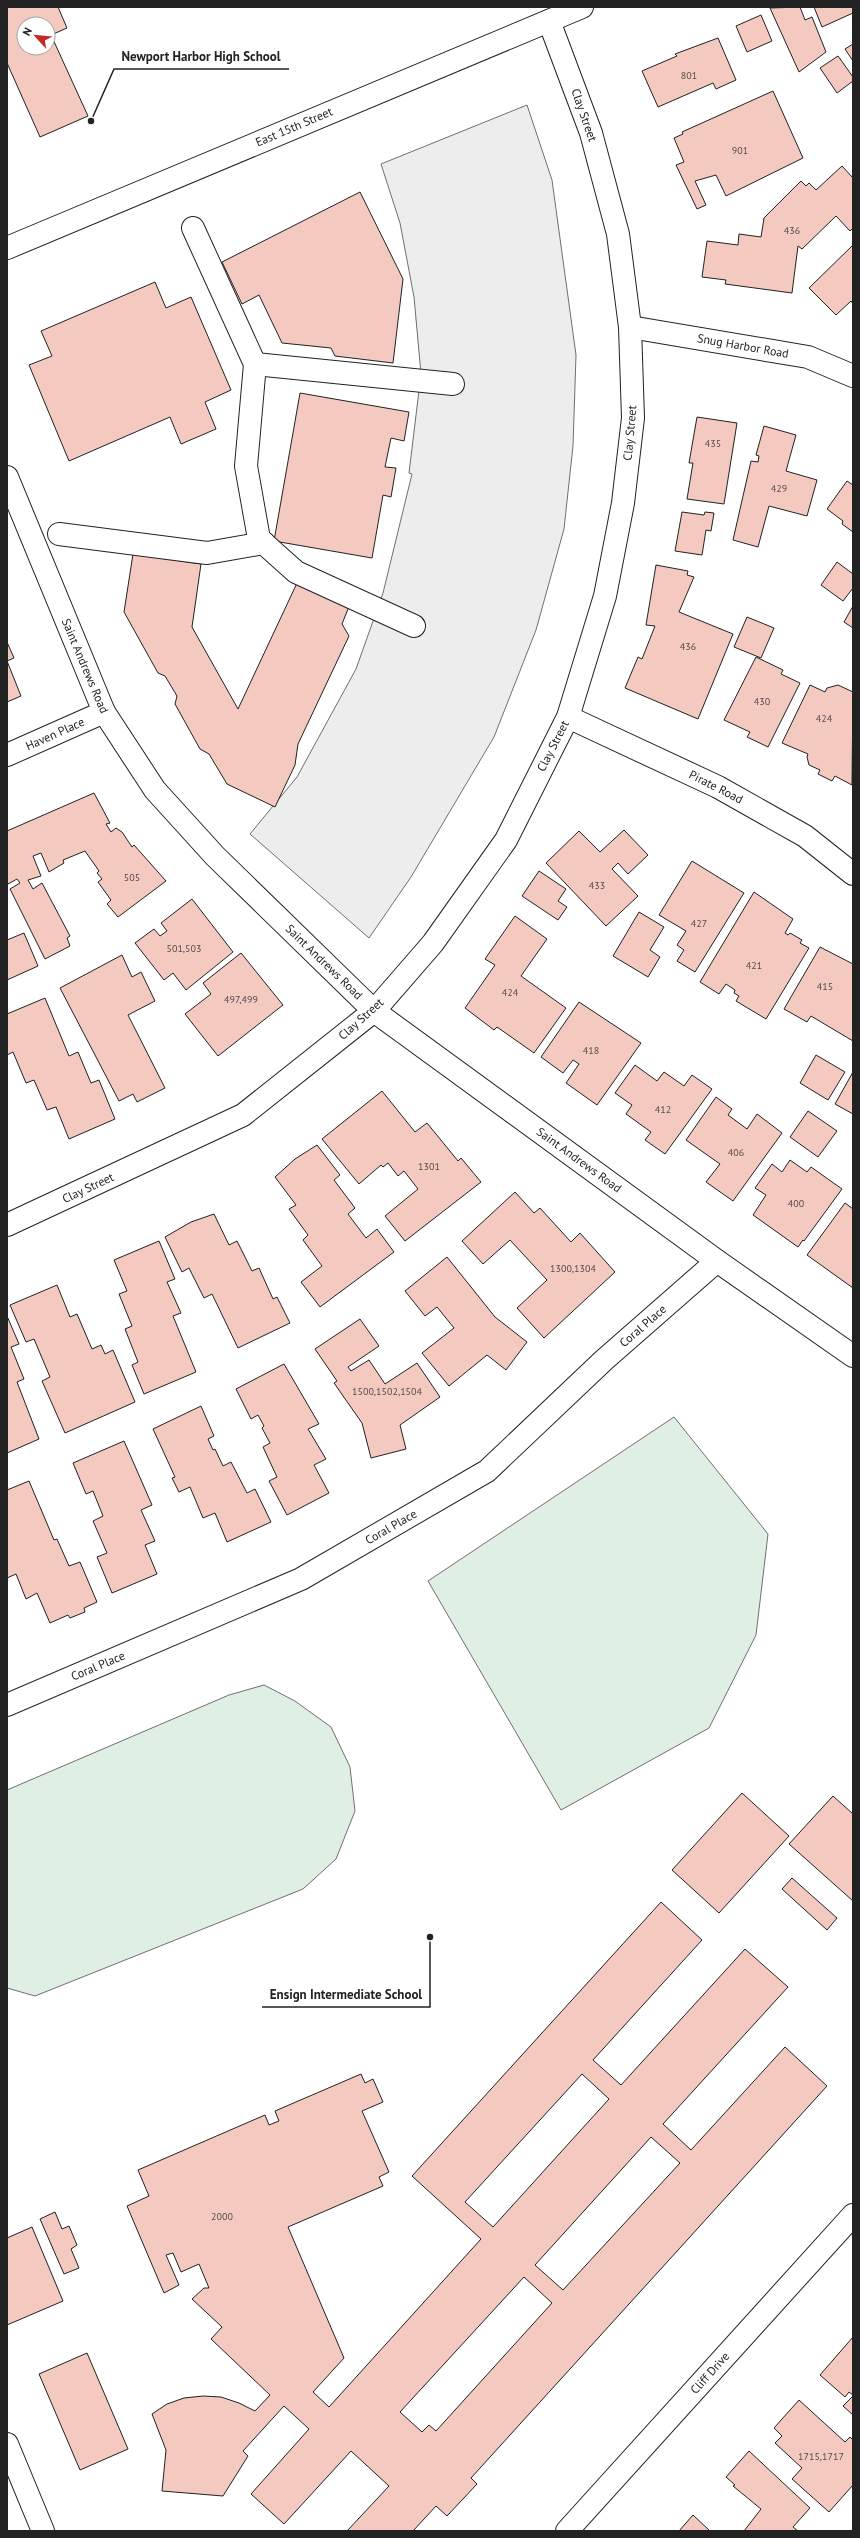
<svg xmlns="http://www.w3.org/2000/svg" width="860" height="2538" viewBox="0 0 860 2538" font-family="'PT Sans',sans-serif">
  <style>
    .green { fill: #e0efe3; stroke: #6f6f6f }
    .parking { fill: #ededed; stroke: #6f6f6f }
    .building { fill: #f3c9c0; stroke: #222; fill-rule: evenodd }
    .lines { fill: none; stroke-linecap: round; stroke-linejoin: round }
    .street-casing { stroke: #222; stroke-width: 24 }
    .secondary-casing { stroke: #222; stroke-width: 24 }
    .street { stroke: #fff; stroke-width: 22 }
    .secondary { stroke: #fff; stroke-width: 22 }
    .labels { text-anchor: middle; stroke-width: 3; stroke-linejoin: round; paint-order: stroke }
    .number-label { font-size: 10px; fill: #564c4a }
    .street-label { font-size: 12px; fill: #222; stroke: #fff }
    .leader { fill: none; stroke: #222; stroke-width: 1.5 }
    .callout-dot { fill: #222; stroke: #fff; stroke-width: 1.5 }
    .callout-label { font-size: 13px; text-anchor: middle; font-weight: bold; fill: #222; stroke: #fff; stroke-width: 3; stroke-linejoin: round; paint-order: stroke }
  </style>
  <rect width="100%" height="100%" fill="#fff"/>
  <g class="green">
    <path d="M 674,1417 L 768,1534 L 756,1635 L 709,1728 L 561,1810 L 428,1581 Z"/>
    <path d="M 264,1685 L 295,1701 L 331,1727 L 350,1767 L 355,1811 L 336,1859 L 303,1889 L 35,1996 L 7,1988 L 7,1790 L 229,1695 Z"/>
  </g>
  <path class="parking" d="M 527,105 L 552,180 L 576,355 L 573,446 L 564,529 L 536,630 L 494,737 L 411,877 L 369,938 L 250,834 L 297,777 L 356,669 L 383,593 L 412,474 L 409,473 L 421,374 L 414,297 L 400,223 L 381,164 Z"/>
  <g class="building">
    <path d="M 7,7 L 58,7 L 67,28 L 51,35 L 88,116 L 40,137 L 7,63 ZM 24,24 L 48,24 L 48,48 L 24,48 Z"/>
    <path d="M 800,7 L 805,20 L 812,17 L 826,52 L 799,72 L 770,8 Z"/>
    <path d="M 814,7 L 853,7 L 853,13 L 822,27 Z"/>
    <path d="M 761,15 L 772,41 L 747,52 L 736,26 Z"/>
    <path d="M 718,38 L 736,80 L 716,89 L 713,83 L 658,107 L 642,71 L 677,56 L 675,54 Z"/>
    <path d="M 853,44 L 853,61 L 845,49 Z"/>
    <path d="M 838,56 L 853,77 L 853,81 L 837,93 L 820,68 Z"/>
    <path d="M 773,91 L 803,158 L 726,196 L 716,175 L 695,181 L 706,205 L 697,209 L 676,165 L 684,162 L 674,138 L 683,134 L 682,132 Z"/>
    <path d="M 842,166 L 853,178 L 853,228 L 850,231 L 836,216 L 802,249 L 798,246 L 792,293 L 725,284 L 726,280 L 702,277 L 707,241 L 738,245 L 739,234 L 761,237 L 764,218 L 801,181 L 806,186 L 809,183 L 816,190 Z"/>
    <path d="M 360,192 L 403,279 L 393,363 L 335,356 L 331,348 L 282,343 L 259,295 L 242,304 L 222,262 Z"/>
    <path d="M 853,245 L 853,304 L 851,301 L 836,315 L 809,288 Z"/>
    <path d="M 155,282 L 166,308 L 191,297 L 231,390 L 205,402 L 216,429 L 181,444 L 170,417 L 69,461 L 29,365 L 52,356 L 41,331 Z"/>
    <path d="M 300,393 L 409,412 L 404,441 L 391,438 L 385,467 L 396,468 L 391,497 L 383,495 L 372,558 L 274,541 Z"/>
    <path d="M 697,417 L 737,423 L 724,504 L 687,499 L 693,463 L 689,463 Z"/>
    <path d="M 764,426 L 796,435 L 786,471 L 817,480 L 807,516 L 769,506 L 758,547 L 733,540 L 751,461 L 758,462 L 759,456 L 756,455 Z"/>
    <path d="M 847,481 L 853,485 L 853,532 L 842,524 L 843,521 L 827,509 Z"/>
    <path d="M 682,512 L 704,515 L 705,512 L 714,513 L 711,531 L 706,530 L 702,555 L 675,551 Z"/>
    <path d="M 133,554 L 201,564 L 192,627 L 238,709 L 297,583 L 350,604 L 342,624 L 349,636 L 298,744 L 295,765 L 275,807 L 227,784 L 209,754 L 200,749 L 175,704 L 177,696 L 165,676 L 158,673 L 124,612 Z"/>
    <path d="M 837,562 L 853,574 L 853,588 L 843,601 L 821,585 Z"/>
    <path d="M 656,565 L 688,571 L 687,575 L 694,577 L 679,612 L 733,634 L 698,719 L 625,688 L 638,657 L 642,659 L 655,626 L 646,625 Z"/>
    <path d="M 853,606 L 853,628 L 844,622 Z"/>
    <path d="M 747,617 L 774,628 L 761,658 L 734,647 Z"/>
    <path d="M 7,642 L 14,658 L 7,661 Z"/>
    <path d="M 756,657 L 783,670 L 781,674 L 800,683 L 768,747 L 747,737 L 750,732 L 724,720 Z"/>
    <path d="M 7,661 L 21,696 L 7,702 Z"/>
    <path d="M 810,685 L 825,692 L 827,688 L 838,685 L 853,692 L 852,785 L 835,776 L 832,781 L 818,774 L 820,770 L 809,765 L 807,757 L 808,754 L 782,743 Z"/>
    <path d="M 94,793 L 110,823 L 106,824 L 111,832 L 116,828 L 122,832 L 132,847 L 134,845 L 166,881 L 118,917 L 107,904 L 111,900 L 98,882 L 102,879 L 97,873 L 99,871 L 85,851 L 63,860 L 64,863 L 49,872 L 41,853 L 33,856 L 41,876 L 28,880 L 33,889 L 42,883 L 70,936 L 67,938 L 70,946 L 45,959 L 10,889 L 20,883 L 17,879 L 8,884 L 7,881 L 7,831 Z"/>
    <path d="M 624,830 L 648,855 L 628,874 L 618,863 L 612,869 L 638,896 L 606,926 L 546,863 L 579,831 L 600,852 Z"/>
    <path d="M 692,861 L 744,893 L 695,972 L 677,961 L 684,950 L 677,945 L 686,931 L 659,915 Z"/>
    <path d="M 539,871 L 566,889 L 558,901 L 567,907 L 558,920 L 522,896 Z"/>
    <path d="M 754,892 L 793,919 L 785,933 L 788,935 L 790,933 L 802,940 L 800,943 L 809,948 L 766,1019 L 736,1001 L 739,996 L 734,993 L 735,990 L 726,984 L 719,994 L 700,982 Z"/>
    <path d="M 192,899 L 233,952 L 186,990 L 173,973 L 164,980 L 135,943 L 154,929 L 160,936 L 167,931 L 161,923 Z"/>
    <path d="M 639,912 L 664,927 L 650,950 L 660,957 L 648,977 L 613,956 Z"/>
    <path d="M 515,916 L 547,939 L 521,976 L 566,1008 L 534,1053 L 497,1027 L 494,1030 L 465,1008 L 495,965 L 485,959 Z"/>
    <path d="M 24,933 L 38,966 L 7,980 L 7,940 Z"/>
    <path d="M 820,947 L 853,964 L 853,1041 L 811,1016 L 807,1022 L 784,1009 Z"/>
    <path d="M 241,953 L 283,1005 L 218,1056 L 185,1014 L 211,994 L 203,983 Z"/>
    <path d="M 122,955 L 132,977 L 141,972 L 155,1001 L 128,1015 L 165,1088 L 137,1102 L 133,1094 L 119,1101 L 60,988 Z"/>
    <path d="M 45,998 L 69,1056 L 78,1052 L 91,1083 L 99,1080 L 115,1119 L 69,1139 L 56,1107 L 47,1110 L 34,1080 L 26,1083 L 13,1052 L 7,1055 L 7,1014 Z"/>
    <path d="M 579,1002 L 641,1043 L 597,1105 L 566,1083 L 579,1064 L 573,1060 L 563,1073 L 541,1057 Z"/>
    <path d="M 816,1055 L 845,1072 L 828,1100 L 800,1083 Z"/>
    <path d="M 635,1065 L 657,1081 L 664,1072 L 684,1086 L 692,1075 L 712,1089 L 665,1154 L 645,1140 L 651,1132 L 626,1114 L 632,1105 L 615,1093 Z"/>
    <path d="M 853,1072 L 853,1114 L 835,1104 Z"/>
    <path d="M 382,1091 L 415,1132 L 427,1123 L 458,1161 L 461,1158 L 481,1182 L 405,1241 L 385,1216 L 418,1189 L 404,1171 L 398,1176 L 388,1163 L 383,1167 L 381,1165 L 359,1184 L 322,1139 Z"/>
    <path d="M 716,1097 L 732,1109 L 728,1115 L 747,1129 L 757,1114 L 782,1133 L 733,1201 L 706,1182 L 720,1164 L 686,1140 Z"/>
    <path d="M 808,1111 L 837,1131 L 818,1157 L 790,1137 Z"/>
    <path d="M 317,1145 L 340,1175 L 334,1180 L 355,1208 L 348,1214 L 366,1238 L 377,1229 L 394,1252 L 320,1307 L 301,1282 L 322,1266 L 303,1240 L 308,1235 L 289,1209 L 296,1205 L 275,1177 L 295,1159 Z"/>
    <path d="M 790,1160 L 807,1172 L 811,1167 L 842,1189 L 804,1241 L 803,1240 L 798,1247 L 753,1215 L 766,1195 L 755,1188 L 772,1164 L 782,1172 Z"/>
    <path d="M 515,1192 L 534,1213 L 540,1208 L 571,1242 L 580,1233 L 615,1272 L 544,1338 L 517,1308 L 547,1280 L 510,1240 L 483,1264 L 462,1241 Z"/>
    <path d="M 845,1203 L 853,1209 L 853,1288 L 807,1255 Z"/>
    <path d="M 214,1214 L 229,1245 L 237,1241 L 252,1271 L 259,1268 L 273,1299 L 277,1297 L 290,1323 L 238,1348 L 212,1294 L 204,1298 L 189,1268 L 182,1272 L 165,1237 L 191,1222 Z"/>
    <path d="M 159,1241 L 175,1279 L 167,1282 L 181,1313 L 173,1316 L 196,1372 L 144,1394 L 132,1365 L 138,1362 L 125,1329 L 132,1326 L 119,1294 L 127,1291 L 114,1260 Z"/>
    <path d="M 447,1257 L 495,1317 L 527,1342 L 506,1370 L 487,1355 L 449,1386 L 422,1353 L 454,1328 L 437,1307 L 425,1316 L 405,1291 Z"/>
    <path d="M 57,1285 L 70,1317 L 77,1314 L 92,1349 L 101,1345 L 105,1354 L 113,1350 L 135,1402 L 65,1433 L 42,1381 L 50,1377 L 34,1339 L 26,1342 L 10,1305 Z"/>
    <path d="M 7,1316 L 19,1344 L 11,1347 L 24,1379 L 17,1382 L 39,1439 L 7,1453 Z"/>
    <path d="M 360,1319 L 379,1346 L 348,1367 L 351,1371 L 369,1360 L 385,1384 L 417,1363 L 440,1397 L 400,1425 L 406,1449 L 371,1458 L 362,1423 L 334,1383 L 337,1381 L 315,1349 Z"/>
    <path d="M 284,1364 L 319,1424 L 308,1429 L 326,1459 L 314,1465 L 329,1493 L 287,1515 L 269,1481 L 277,1477 L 263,1447 L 270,1443 L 262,1428 L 264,1426 L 258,1415 L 251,1419 L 236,1389 Z"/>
    <path d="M 201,1406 L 214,1436 L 208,1439 L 213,1450 L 215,1449 L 223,1466 L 231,1462 L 247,1493 L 255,1489 L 271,1522 L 227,1542 L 215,1513 L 203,1518 L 190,1487 L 179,1492 L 172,1478 L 175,1477 L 153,1429 Z"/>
    <path d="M 124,1441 L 152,1505 L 141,1510 L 155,1541 L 145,1545 L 157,1574 L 112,1593 L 97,1557 L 107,1553 L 93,1521 L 103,1516 L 93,1491 L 86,1494 L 73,1463 Z"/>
    <path d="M 29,1481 L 54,1540 L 57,1539 L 69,1566 L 80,1562 L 97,1602 L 84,1608 L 85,1612 L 70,1618 L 68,1615 L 50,1623 L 37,1593 L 26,1599 L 16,1574 L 7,1578 L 7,1490 Z"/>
    <path d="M 742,1793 L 789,1836 L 719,1913 L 672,1870 Z"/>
    <path d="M 833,1796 L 853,1814 L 853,1901 L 789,1844 Z"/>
    <path d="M 792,1878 L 837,1918 L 827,1930 L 782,1889 Z"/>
    <path d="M 661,1902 L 702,1940 L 593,2060 L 621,2085 L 745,1949 L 788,1987 L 663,2124 L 691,2150 L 785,2047 L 827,2086 L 471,2478 L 477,2484 L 447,2516 L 436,2506 L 413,2531 L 347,2531 L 389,2486 L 351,2451 L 284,2524 L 251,2494 L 309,2429 L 284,2406 L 243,2451 L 248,2456 L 223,2496 L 162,2491 L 166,2450 L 152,2414 L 167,2404 L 184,2398 L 203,2396 L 221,2397 L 239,2403 L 255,2411 L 270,2395 L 211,2339 L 222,2327 L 192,2299 L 204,2288 L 209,2288 L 199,2264 L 181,2272 L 173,2253 L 166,2255 L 179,2285 L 164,2293 L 127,2206 L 149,2196 L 138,2170 L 265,2115 L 269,2125 L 279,2121 L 275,2111 L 361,2074 L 365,2083 L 373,2079 L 383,2102 L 362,2111 L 389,2172 L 379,2177 L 383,2186 L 288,2227 L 344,2358 L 313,2392 L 329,2407 L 481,2239 L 412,2176 ZM 582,2074 L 609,2099 L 493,2227 L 465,2202 ZM 651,2137 L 680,2163 L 563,2290 L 535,2265 ZM 524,2277 L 552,2303 L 436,2431 L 429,2425 L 422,2432 L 400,2412 Z"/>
    <path d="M 55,2212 L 62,2229 L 69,2226 L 77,2245 L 71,2249 L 79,2268 L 64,2274 L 40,2219 Z"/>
    <path d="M 32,2227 L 63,2301 L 7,2325 L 7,2238 Z"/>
    <path d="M 853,2337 L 853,2395 L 849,2392 L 845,2397 L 820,2375 Z"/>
    <path d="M 87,2353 L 128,2449 L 80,2470 L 39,2374 Z"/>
    <path d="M 853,2396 L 853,2415 L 843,2406 Z"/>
    <path d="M 799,2400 L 845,2442 L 850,2437 L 853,2440 L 853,2485 L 829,2512 L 792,2479 L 802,2468 L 775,2443 L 782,2436 L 774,2428 Z"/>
    <path d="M 749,2451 L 810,2508 L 793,2527 L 798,2531 L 744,2531 L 761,2509 L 733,2486 L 735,2485 L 726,2477 Z"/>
    <path d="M 693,2515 L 710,2531 L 679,2531 Z"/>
  </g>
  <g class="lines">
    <g class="street-casing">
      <g id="street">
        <path d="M 193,228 L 255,364 L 246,466 L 259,539 L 296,572 L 414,626"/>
        <path d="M 630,327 L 808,357 L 853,376"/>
        <path d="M 255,364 L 453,384"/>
        <path d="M 7,477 L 104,712 L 155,790 L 215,856 L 374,1011 L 717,1261 L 853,1356"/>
        <path d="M 59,534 L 207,553 L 264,543"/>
        <path d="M 568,717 L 718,787 L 805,836 L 853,874"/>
        <path d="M 7,755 L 104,712"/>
        <path d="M 7,1705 L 301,1579 L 487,1471 L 604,1360 L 717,1261"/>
      </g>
    </g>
    <g class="secondary-casing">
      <g id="secondary">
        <path d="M 7,248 L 582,7"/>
        <path d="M 7,1225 L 243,1115 L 374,1011 L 433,943 L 506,840 L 568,717 L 605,596 L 623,503 L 633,418 L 630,327 L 618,234 L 591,133 L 549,21"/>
        <path d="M 7,2444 L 43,2531"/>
        <path d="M 567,2531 L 853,2215"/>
      </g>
    </g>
    <use href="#street" class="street"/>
    <use href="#secondary" class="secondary"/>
  </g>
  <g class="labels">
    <g class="number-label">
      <text x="689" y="79">801</text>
      <text x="740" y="154">901</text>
      <text x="792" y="234">436</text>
      <text x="713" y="447">435</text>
      <text x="779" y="492">429</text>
      <text x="688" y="650">436</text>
      <text x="762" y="705">430</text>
      <text x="824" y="722">424</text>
      <text x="132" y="881">505</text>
      <text x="597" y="889">433</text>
      <text x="699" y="927">427</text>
      <text x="184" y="952">501,503</text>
      <text x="754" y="969">421</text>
      <text x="825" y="990">415</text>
      <text x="510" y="996">424</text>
      <text x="241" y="1003">497,499</text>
      <text x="591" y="1054">418</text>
      <text x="663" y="1113">412</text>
      <text x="736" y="1156">406</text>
      <text x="429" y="1170">1301</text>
      <text x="796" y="1207">400</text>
      <text x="573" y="1272">1300,1304</text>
      <text x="387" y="1395">1500,1502,1504</text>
      <text x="222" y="2220">2000</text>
      <text x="821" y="2460">1715,1717</text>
    </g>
    <g class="street-label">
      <text transform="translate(584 115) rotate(71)" y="4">Clay Street</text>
      <text transform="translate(294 127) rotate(-23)" y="4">East 15th Street</text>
      <text transform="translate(743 346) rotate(10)" y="4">Snug Harbor Road</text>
      <text transform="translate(630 433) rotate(-85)" y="4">Clay Street</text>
      <text transform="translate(85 666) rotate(67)" y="4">Saint Andrews Road</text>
      <text transform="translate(55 734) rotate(-24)" y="4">Haven Place</text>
      <text transform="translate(553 746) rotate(-63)" y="4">Clay Street</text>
      <text transform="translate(716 787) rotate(27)" y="4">Pirate Road</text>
      <text transform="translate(324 962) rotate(44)" y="4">Saint Andrews Road</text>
      <text transform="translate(361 1019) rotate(-42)" y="4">Clay Street</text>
      <text transform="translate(579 1160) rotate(36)" y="4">Saint Andrews Road</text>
      <text transform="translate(88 1188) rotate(-25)" y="4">Clay Street</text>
      <text transform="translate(643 1326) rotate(-41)" y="4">Coral Place</text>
      <text transform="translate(391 1527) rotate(-30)" y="4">Coral Place</text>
      <text transform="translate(98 1666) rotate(-23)" y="4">Coral Place</text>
      <text transform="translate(710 2373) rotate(-48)" y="4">Cliff Drive</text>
    </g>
  </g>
  <path class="leader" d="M91 121L114 69H289M430 1937L430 2007H262"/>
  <g class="callout-dot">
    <circle cx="91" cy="121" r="4"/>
    <circle cx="430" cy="1937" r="4"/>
  </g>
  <g class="callout-label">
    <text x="201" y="61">Newport Harbor High School</text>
    <text x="346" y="1999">Ensign Intermediate School</text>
  </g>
  <rect width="860" height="2538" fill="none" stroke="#222222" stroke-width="16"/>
  <g transform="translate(36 36) rotate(297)"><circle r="19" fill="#ffffff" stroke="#a7a7a7"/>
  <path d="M0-3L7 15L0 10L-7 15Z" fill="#c62828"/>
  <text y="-6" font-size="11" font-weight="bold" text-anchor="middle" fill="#222222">N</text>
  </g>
</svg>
